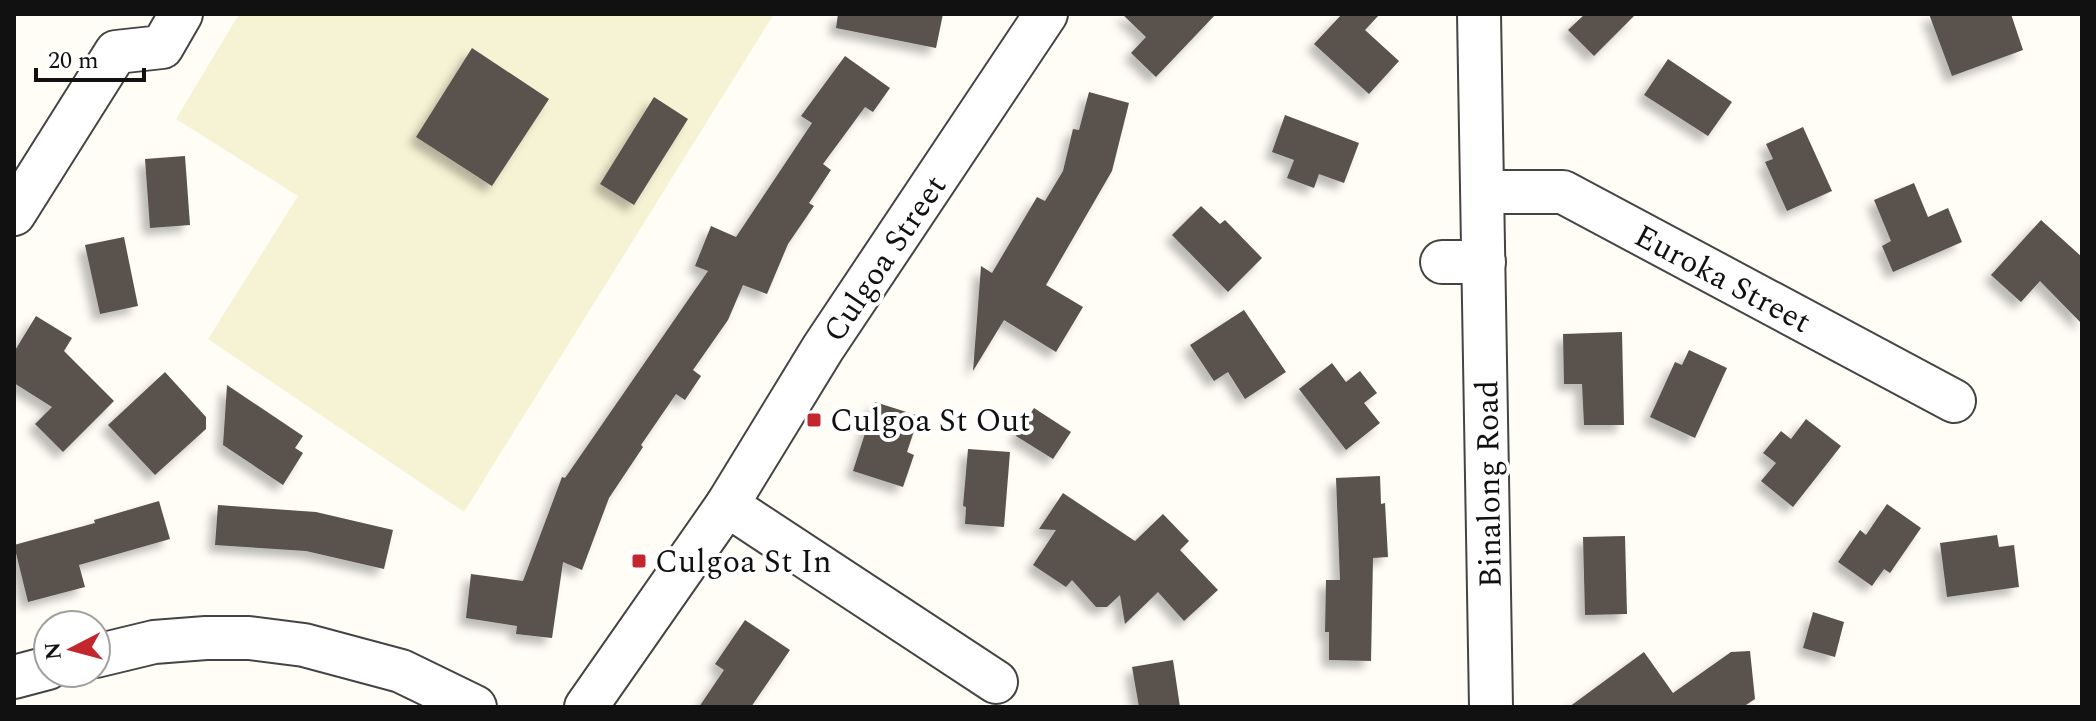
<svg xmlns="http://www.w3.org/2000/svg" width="2096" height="721" viewBox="0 0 2096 721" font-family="Spectral,serif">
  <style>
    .farmland { fill: #f6f3d4 }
    .building { fill: #5a524d; filter: url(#shadow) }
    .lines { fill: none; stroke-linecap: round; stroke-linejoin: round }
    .minor-casing { stroke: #444; stroke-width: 46 }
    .minor { stroke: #fff; stroke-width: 42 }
    .poi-dot { fill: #c4262e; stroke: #fff; stroke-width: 3 }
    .labels { text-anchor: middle; stroke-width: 8; stroke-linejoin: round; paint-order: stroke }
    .street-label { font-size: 32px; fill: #111; stroke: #fff }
    .poi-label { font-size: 32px; fill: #111; stroke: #fff; text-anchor: start }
  </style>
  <defs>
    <filter id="shadow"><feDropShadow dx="-7" dy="7" stdDeviation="4" flood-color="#0004"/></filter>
  </defs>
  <rect width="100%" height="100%" fill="#fffdf5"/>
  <path class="farmland" d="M 239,14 L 774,14 L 464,512 L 208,339 L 298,196 L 176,119 Z"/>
  <g class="building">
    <path d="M 838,14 L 943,14 L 936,48 L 836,28 Z"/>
    <path d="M 1122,14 L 1216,14 L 1156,77 L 1131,53 L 1146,37 Z"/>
    <path d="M 1342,14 L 1380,14 L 1365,30 L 1399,61 L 1369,94 L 1314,44 Z"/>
    <path d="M 1585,14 L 1636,14 L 1594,56 L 1568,30 Z"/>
    <path d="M 1929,14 L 2011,14 L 2023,50 L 1952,76 Z"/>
    <path d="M 472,48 L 549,99 L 492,186 L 416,137 Z"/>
    <path d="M 845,56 L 890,88 L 873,112 L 865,107 L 823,164 L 831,170 L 809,203 L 814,206 L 788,244 L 767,294 L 743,285 L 728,320 L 693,370 L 701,376 L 685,400 L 676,394 L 641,445 L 643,447 L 609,498 L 582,570 L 563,562 L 552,638 L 516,634 L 517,626 L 466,618 L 471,574 L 523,581 L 562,477 L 565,478 L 708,271 L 695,266 L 711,226 L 736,237 L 812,123 L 801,116 Z"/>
    <path d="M 1668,59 L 1732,102 L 1708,136 L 1644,95 Z"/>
    <path d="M 1089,92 L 1129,103 L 1112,171 L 1046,285 L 1083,307 L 1056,352 L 1004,320 L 973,371 L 981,266 L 992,273 L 1037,197 L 1045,201 L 1063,171 L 1073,129 L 1079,130 Z"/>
    <path d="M 654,97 L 688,119 L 634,205 L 600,184 Z"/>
    <path d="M 1285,115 L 1359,143 L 1344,183 L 1319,174 L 1314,188 L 1287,178 L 1294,160 L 1272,152 Z"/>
    <path d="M 1803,127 L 1832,191 L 1787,211 L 1765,162 L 1773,159 L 1766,144 Z"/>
    <path d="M 185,156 L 190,225 L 150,228 L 145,159 Z"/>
    <path d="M 1914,183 L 1928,217 L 1948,208 L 1962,242 L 1893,272 L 1882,246 L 1891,241 L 1874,200 Z"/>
    <path d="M 1201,206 L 1220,224 L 1225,220 L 1262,258 L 1228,292 L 1172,235 Z"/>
    <path d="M 2041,220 L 2082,257 L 2082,324 L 2040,281 L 2021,302 L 1991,275 Z"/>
    <path d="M 124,237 L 138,306 L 100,314 L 85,245 Z"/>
    <path d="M 1244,310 L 1286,372 L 1245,399 L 1228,372 L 1214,381 L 1190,345 Z"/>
    <path d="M 36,316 L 72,338 L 64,351 L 114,401 L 63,452 L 35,424 L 52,407 L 14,383 L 14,352 Z"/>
    <path d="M 1622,332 L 1624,425 L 1584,425 L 1582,384 L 1564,384 L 1563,334 Z"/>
    <path d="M 1689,350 L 1727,368 L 1695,438 L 1650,417 L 1675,362 L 1682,365 Z"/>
    <path d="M 1332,363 L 1346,382 L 1360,371 L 1377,393 L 1364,403 L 1380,423 L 1346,450 L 1299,389 Z"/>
    <path d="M 165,372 L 206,417 L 206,429 L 155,475 L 108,425 Z"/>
    <path d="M 227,385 L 303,436 L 295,448 L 303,453 L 283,485 L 223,445 Z"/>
    <path d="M 875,402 L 919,416 L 907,452 L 914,455 L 903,487 L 853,471 Z"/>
    <path d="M 1034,408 L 1071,432 L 1053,459 L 1016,436 Z"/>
    <path d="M 1806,419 L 1841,446 L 1793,507 L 1761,481 L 1776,463 L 1763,453 L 1781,431 L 1791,439 Z"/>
    <path d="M 968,449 L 1010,452 L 1004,527 L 965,524 L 966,507 L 963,506 Z"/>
    <path d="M 1380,476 L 1381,504 L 1385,503 L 1388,557 L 1373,558 L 1371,661 L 1329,660 L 1329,632 L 1325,632 L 1326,580 L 1340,580 L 1336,478 Z"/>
    <path d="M 1063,493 L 1135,541 L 1163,514 L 1189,541 L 1180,550 L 1218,590 L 1184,621 L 1158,592 L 1125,624 L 1120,595 L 1107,607 L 1096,607 L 1072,580 L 1066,587 L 1033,565 L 1056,530 L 1039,529 Z"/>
    <path d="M 159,501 L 170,539 L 79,565 L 85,587 L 28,602 L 14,545 L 95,523 L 94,520 Z"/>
    <path d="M 1887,504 L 1921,528 L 1890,573 L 1884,569 L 1872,586 L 1838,562 L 1860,530 L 1866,535 Z"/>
    <path d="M 218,505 L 316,512 L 393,530 L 384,569 L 306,551 L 215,545 Z"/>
    <path d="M 1997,535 L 1999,547 L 2014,545 L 2019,587 L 1947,597 L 1940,543 Z"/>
    <path d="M 1625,536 L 1627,614 L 1585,615 L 1583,537 Z"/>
    <path d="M 1813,612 L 1844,622 L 1835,657 L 1803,648 Z"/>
    <path d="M 745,620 L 790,650 L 751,707 L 699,707 L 724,670 L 715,664 Z"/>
    <path d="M 1750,651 L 1755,699 L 1743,707 L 1569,707 L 1644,652 L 1673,693 L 1731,652 Z"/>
    <path d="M 1173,660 L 1180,707 L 1139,707 L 1132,667 Z"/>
  </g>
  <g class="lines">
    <g class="minor-casing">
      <g id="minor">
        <path d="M 1479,14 L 1491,707"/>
        <path d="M 1483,192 L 1563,192 L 1954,401"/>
        <path d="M 14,214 L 116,52 L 162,47 L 181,14"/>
        <path d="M 1442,262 L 1484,262"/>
        <path d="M 727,505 L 996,682"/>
        <path d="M 96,656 L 154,642 L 206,638 L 249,638 L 304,645 L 401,671 L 475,707"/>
        <path d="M 14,677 L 48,668"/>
        <path d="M 586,707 L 727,505 L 823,348 L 1046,14"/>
      </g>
    </g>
    <use href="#minor" class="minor"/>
  </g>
  <g class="poi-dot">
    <rect x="806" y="412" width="16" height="16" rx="4"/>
    <rect x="631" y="553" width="16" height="16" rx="4"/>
  </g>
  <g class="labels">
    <g class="street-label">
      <text transform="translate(884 258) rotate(-56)" y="11">Culgoa Street</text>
      <text transform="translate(1723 278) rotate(28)" y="11">Euroka Street</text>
      <text transform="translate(1488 484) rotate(-91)" y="11">Binalong Road</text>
    </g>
    <g class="poi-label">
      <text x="830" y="431">Culgoa St Out</text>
      <text x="655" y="572">Culgoa St In</text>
    </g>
  </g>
  <rect width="2096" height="721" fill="none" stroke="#111111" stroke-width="32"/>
  <g transform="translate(72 649) rotate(264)"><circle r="38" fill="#ffffff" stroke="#a0a0a0" stroke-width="2"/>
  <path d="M0-6L14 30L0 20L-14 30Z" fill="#c4262e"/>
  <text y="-12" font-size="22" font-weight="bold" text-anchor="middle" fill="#111111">N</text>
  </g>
  <path d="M36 68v12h108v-12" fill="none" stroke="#111111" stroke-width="4"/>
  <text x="48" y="68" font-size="24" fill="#111111" stroke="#ffffff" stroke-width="6" paint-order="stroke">20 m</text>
</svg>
